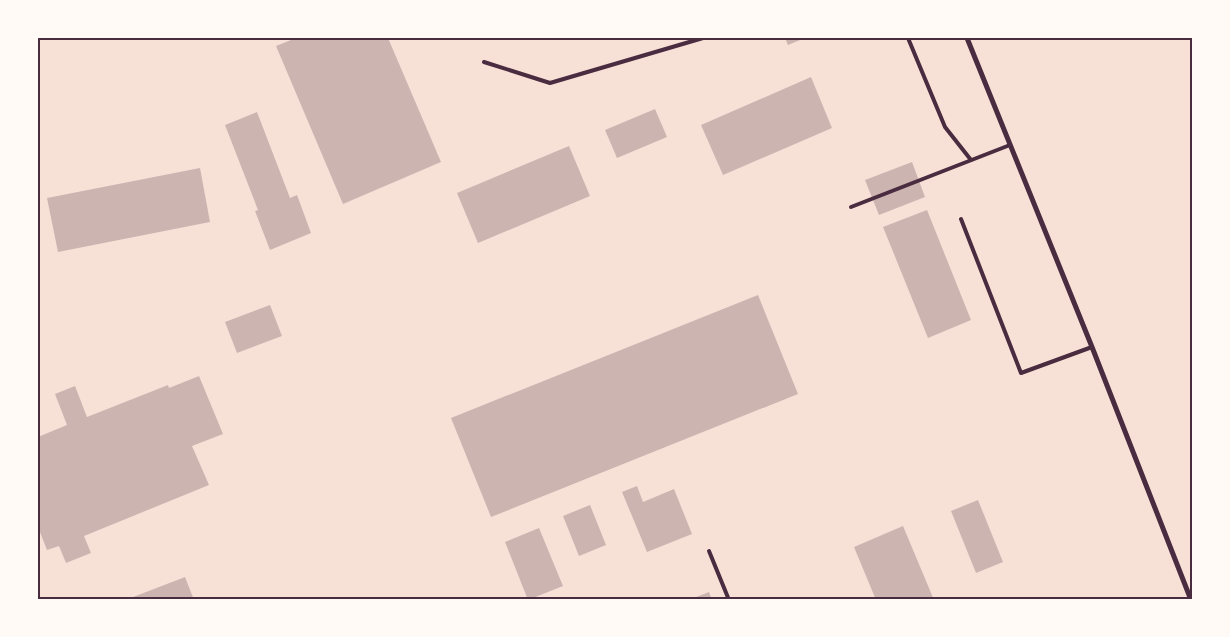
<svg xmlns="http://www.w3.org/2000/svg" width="1230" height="637" viewBox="0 0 1230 637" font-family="'Open Sans',sans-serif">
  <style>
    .building { fill: #ccb4b1 }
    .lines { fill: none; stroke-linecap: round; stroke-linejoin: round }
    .service { stroke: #4a2c40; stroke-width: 4 }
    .minor { stroke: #4a2c40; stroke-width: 5 }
    .neatline { fill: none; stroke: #4a2c40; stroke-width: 2 }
  </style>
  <rect width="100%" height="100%" fill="#f7e1d7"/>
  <g class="building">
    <path d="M 296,38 L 388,38 L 441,162 L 343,204 L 276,46 Z"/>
    <path d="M 785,38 L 805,38 L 788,45 Z"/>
    <path d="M 811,77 L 832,128 L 723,175 L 701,125 Z"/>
    <path d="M 655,109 L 667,137 L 617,158 L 605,130 Z"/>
    <path d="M 257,112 L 290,198 L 297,195 L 311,233 L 270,250 L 255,211 L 258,210 L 225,125 Z"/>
    <path d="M 569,146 L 590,196 L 478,243 L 457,193 Z"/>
    <path d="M 912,162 L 925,197 L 879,215 L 865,180 Z"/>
    <path d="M 200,168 L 210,222 L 58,252 L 47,198 Z"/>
    <path d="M 927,210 L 971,320 L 928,338 L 883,227 Z"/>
    <path d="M 758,295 L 798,394 L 491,517 L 451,418 Z"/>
    <path d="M 270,305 L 282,336 L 237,353 L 225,322 Z"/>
    <path d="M 199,376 L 223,434 L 192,446 L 209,485 L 84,536 L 91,553 L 66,563 L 59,546 L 47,550 L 38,527 L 38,437 L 67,425 L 55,394 L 75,386 L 87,417 L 168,385 L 169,388 Z"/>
    <path d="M 637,486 L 643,502 L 674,489 L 692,534 L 647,552 L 622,492 Z"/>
    <path d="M 978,500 L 1003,562 L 976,573 L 951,511 Z"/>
    <path d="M 590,505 L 606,545 L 579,556 L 563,516 Z"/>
    <path d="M 903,526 L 934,600 L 876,600 L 854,547 Z"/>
    <path d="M 539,528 L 563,586 L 528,600 L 505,542 Z"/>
    <path d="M 185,577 L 194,600 L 128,600 L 128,599 Z"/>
    <path d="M 709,592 L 712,600 L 691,600 L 691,599 Z"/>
  </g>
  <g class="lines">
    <g class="service">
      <path d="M 908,38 L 945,127 L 971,160"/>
      <path d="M 484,62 L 550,83 L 703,38"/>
      <path d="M 851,207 L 1010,145"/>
      <path d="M 961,219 L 1021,373 L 1092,347"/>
      <path d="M 709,551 L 729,600"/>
    </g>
    <path class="minor" d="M 967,38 L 1092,347 L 1191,600"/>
  </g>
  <rect width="1230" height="637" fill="none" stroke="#fffaf5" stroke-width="78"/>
  <rect x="39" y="39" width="1152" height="559" class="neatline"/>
</svg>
